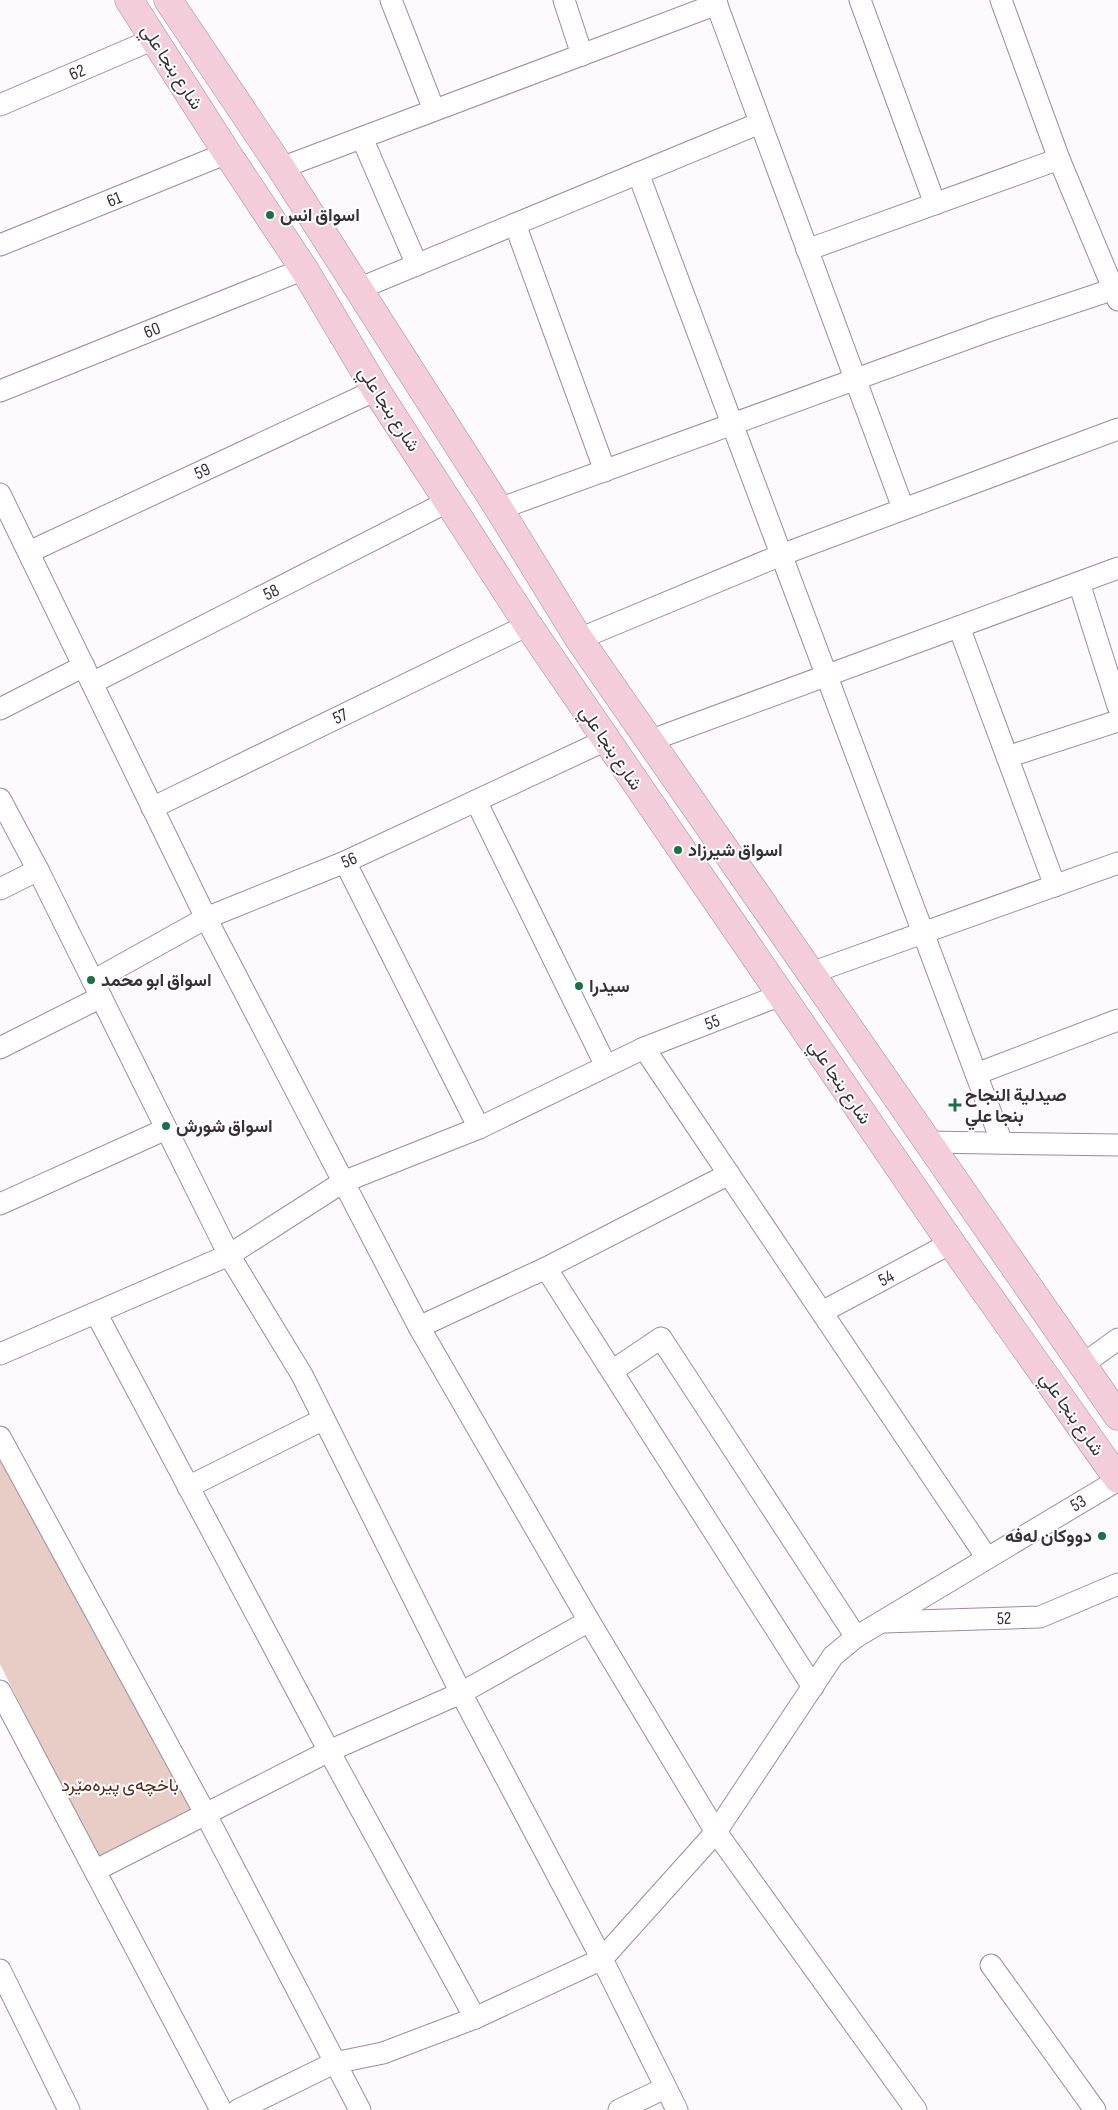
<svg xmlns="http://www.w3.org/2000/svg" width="1118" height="2110" viewBox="0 0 1118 2110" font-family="'Sofia Sans Condensed',Vazirmatn,sans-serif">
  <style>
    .green { fill: #e7cdc5 }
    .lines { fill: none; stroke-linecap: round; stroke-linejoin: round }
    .street-casing { stroke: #9c8c9b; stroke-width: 23 }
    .secondary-casing { stroke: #9c8c9b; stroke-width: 29 }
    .street { stroke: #fff; stroke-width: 21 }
    .secondary { stroke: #f4cdda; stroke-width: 28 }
    .poi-dot { fill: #1a7145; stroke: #fff; stroke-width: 2 }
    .labels { text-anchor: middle; stroke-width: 4; stroke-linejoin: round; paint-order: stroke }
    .street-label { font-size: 18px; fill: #373137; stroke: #fff }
    .poi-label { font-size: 18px; font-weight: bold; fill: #373137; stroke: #fff; text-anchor: start }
    .park-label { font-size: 18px; fill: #592819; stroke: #fff }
  </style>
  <rect width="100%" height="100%" fill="#fdfafd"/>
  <path class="green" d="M 0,1452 L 194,1809 L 98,1861 L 0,1664 Z"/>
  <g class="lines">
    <g class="street-casing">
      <g id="street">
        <path d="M 391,0 L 434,110"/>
        <path d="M 564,0 L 582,55"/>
        <path d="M 715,0 L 903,508"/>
        <path d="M 860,0 L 935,204"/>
        <path d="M 1001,0 L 1059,159 L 1118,300"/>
        <path d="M 0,105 L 154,39"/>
        <path d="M 362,138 L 417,265"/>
        <path d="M 281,168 L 717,4"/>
        <path d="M 638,173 L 1002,1143"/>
        <path d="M 515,224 L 605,471"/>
        <path d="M 0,245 L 227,153"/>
        <path d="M 807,250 L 1059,159"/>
        <path d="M 358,289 L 760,123"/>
        <path d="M 0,391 L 304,269"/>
        <path d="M 0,494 L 206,918 L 419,1327 L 589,1621 L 716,1832 L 916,2110"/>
        <path d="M 499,509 L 991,330 L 1114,289"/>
        <path d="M 29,552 L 376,390"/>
        <path d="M 1079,583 L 1118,706"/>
        <path d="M 959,627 L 1055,886"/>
        <path d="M 579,639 L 781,555 L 1118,429"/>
        <path d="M 92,683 L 449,501"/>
        <path d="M 0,709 L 84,666"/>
        <path d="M 649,741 L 1118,568"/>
        <path d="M 1007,757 L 1118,721"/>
        <path d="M 0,799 L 38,870 L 229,1255 L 302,1375 L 461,1693 L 602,1959 L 677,2110"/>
        <path d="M 476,801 L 606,1066"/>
        <path d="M 152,808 L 528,625"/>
        <path d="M 345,862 L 479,1128"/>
        <path d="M 0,889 L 38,870"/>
        <path d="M 811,973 L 1118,863"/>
        <path d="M 93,981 L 206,918 L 345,862 L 606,740"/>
        <path d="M 0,1048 L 101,997"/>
        <path d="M 644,1048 L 987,1558"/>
        <path d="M 976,1074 L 1118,1020"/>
        <path d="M 928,1142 L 1118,1145"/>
        <path d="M 0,1204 L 166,1129"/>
        <path d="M 546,1268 L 813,1687"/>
        <path d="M 822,1312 L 951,1243"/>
        <path d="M 96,1313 L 329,1751 L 475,2018"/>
        <path d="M 419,1327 L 546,1268 L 729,1174"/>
        <path d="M 0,1354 L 229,1255 L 343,1182 L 479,1128 L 644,1048 L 781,995"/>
        <path d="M 1082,1365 L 1118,1339"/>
        <path d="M 612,1371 L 661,1338 L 856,1637"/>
        <path d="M 0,1437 L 205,1813 L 360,2110"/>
        <path d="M 188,1487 L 324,1419"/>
        <path d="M 884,1622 L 1040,1617 L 1118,1584"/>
        <path d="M 0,1691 L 221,2110"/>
        <path d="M 96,1870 L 329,1751 L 461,1693 L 589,1621"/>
        <path d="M 991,1965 L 1095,2110"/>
        <path d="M 0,1970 L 69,2110"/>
        <path d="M 238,2110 L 334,2063 L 383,2053 L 475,2018 L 602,1959 L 716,1832 L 833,1656 L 856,1637 L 1118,1480"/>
        <path d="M 619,2110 L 665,2088"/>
      </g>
    </g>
    <g class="secondary-casing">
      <g id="secondary">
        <path d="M 129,0 L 227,153 L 304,269 L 376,390 L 528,625 L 951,1243 L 1118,1479"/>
        <path d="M 168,0 L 281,168 L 499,509 L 579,639 L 1118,1416"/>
      </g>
    </g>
    <use href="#street" class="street"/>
    <use href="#secondary" class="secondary"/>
  </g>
  <g class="poi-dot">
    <circle cx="270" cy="215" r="5"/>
    <circle cx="678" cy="850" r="5"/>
    <circle cx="91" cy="980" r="5"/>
    <circle cx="579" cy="986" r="5"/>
    <path d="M952.5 1097.5h5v5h5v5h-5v5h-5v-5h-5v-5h5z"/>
    <circle cx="166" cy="1126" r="5"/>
    <circle cx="1102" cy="1536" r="5"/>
  </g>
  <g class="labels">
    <g class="street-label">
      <text transform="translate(172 67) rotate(57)" y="6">شارع بنجا علي</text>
      <text transform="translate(77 72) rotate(-23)" y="6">62</text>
      <text transform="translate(114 199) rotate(-22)" y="6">61</text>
      <text transform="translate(152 330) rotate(-22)" y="6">60</text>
      <text transform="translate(389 409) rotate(57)" y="6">شارع بنجا علي</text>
      <text transform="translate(202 471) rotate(-25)" y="6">59</text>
      <text transform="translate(271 592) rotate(-27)" y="6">58</text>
      <text transform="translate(340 716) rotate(-26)" y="6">57</text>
      <text transform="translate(611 748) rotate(56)" y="6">شارع بنجا علي</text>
      <text transform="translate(349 860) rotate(-24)" y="6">56</text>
      <text transform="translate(712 1022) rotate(-21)" y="6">55</text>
      <text transform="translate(840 1082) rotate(56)" y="6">شارع بنجا علي</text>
      <text transform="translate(886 1278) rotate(-28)" y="6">54</text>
      <text transform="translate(1072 1414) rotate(55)" y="6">شارع بنجا علي</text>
      <text transform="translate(1078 1503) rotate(-31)" y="6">53</text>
      <text transform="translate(1004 1618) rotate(-2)" y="6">52</text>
    </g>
    <g class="poi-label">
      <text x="280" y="221">اسواق انس</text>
      <text x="688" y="856">اسواق شيرزاد</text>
      <text x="101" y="986">اسواق ابو محمد</text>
      <text x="589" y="992">سيدرا</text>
      <text x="965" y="1101">صيدلية النجاح<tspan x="965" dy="21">بنجا علي</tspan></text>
      <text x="176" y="1132">اسواق شورش</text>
      <text x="1092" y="1542" text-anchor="end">دووكان لەفە</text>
    </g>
    <g class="park-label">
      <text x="120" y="1791">باخچەی پیرەمێرد</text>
    </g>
  </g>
</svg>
